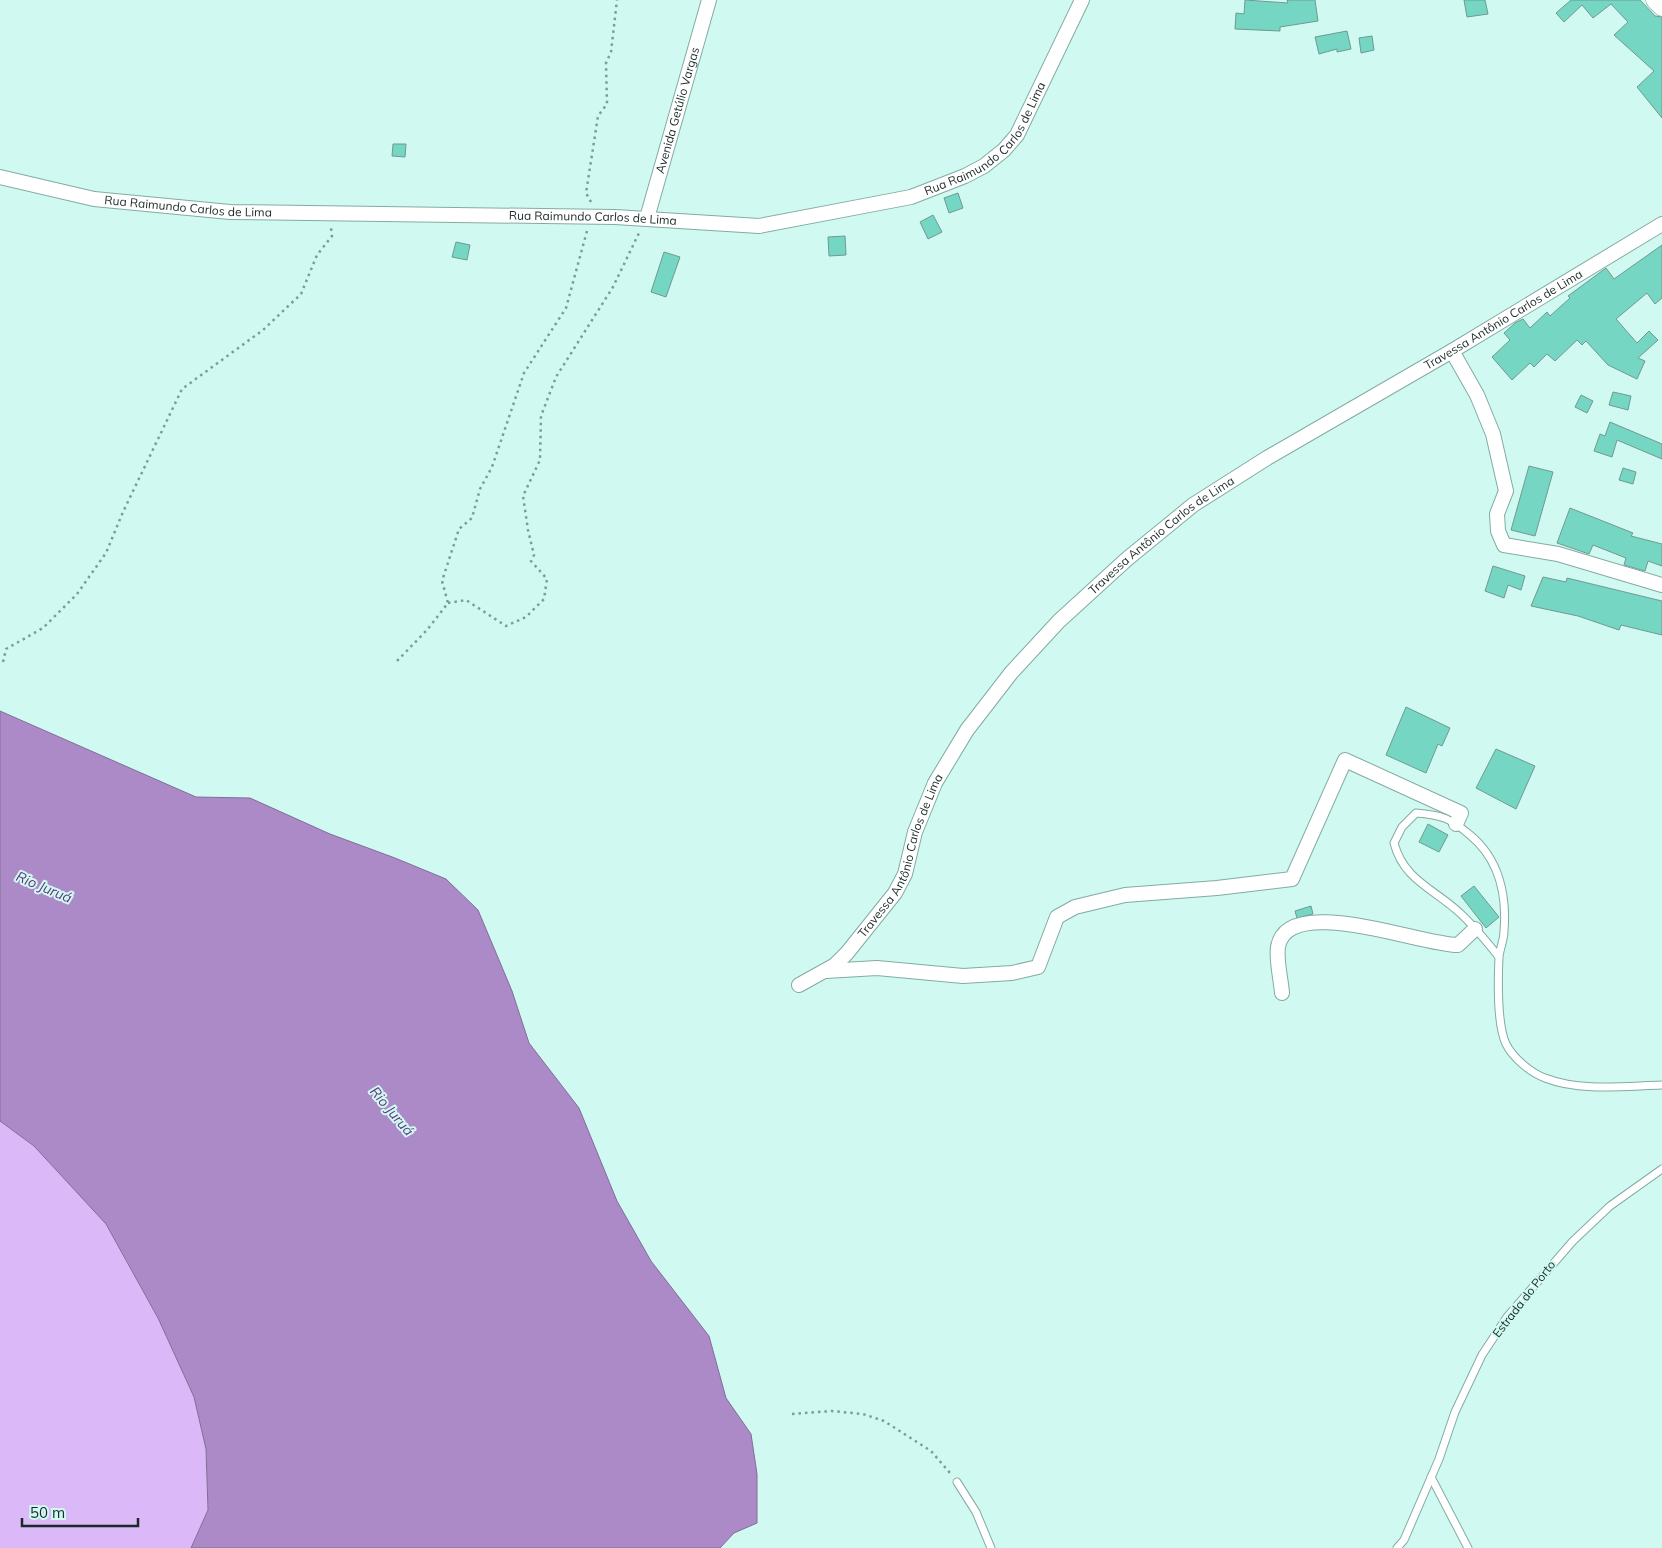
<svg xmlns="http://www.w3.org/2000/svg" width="1662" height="1548" viewBox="0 0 1662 1548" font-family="Mulish,sans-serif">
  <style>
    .green { fill: #dbb9f8 }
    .water { fill: #ac8ac8; stroke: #806e98 }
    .building { fill: #75d6c4; stroke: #719990 }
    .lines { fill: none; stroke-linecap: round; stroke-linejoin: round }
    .service-casing { stroke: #83aba3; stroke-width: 9 }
    .minor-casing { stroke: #83aba3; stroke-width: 16 }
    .tertiary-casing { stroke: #83aba3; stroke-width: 19 }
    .path { stroke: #7e9c96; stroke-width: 2.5; stroke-dasharray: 2.5 4; stroke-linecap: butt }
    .service { stroke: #fff; stroke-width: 7 }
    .minor { stroke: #fff; stroke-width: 14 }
    .tertiary { stroke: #fff; stroke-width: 18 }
    .labels { text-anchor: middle; stroke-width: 4; stroke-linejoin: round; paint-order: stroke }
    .street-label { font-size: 12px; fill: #1a2b27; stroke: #d0faf1 }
    .water-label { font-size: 14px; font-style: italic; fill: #623680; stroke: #d0faf1 }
  </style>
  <rect width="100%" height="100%" fill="#d0faf1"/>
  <path class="green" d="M 0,1121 L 34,1146 L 106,1224 L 158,1318 L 194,1397 L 206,1449 L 208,1511 L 191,1548 L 0,1548 Z"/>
  <path class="water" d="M 0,711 L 196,797 L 250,798 L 330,834 L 395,858 L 446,879 L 478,910 L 512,991 L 529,1043 L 579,1108 L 617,1201 L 651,1261 L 709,1336 L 726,1398 L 751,1434 L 757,1474 L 757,1523 L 734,1533 L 720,1548 L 191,1548 L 208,1510 L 206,1449 L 194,1397 L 158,1318 L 106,1224 L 34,1146 L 0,1121 Z"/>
  <g class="building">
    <path d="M 1245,0 L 1288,3 L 1287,0 L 1315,0 L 1318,21 L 1280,27 L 1280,31 L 1235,29 L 1236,13 L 1244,14 Z"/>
    <path d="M 1464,0 L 1485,0 L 1488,14 L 1467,17 Z"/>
    <path d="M 1571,0 L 1640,0 L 1655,16 L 1662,17 L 1662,118 L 1637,87 L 1654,71 L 1614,35 L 1628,22 L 1611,4 L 1593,18 L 1582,5 L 1564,22 L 1556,13 Z"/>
    <path d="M 1347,31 L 1351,49 L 1337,52 L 1337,49 L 1319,54 L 1315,37 Z"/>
    <path d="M 1372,36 L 1374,50 L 1361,53 L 1359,38 Z"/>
    <path d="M 393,144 L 406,144 L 405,157 L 392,156 Z"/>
    <path d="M 958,193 L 963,208 L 949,213 L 944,198 Z"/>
    <path d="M 933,215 L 942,232 L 928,239 L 920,222 Z"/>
    <path d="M 845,236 L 846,255 L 829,256 L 828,237 Z"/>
    <path d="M 456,242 L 470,245 L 467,260 L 452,257 Z"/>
    <path d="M 1662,245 L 1662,298 L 1655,304 L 1647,293 L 1616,319 L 1637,343 L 1649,331 L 1658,340 L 1638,358 L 1645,361 L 1637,379 L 1608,365 L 1586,341 L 1582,345 L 1577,340 L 1555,361 L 1547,354 L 1534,367 L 1530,363 L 1512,380 L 1492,357 L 1510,340 L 1504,333 L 1515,323 L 1523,319 L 1530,328 L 1547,312 L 1550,316 L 1570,298 L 1568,296 L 1606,268 L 1614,279 Z"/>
    <path d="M 664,252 L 680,257 L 666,297 L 651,292 Z"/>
    <path d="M 1613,392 L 1631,396 L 1628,410 L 1609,405 Z"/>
    <path d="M 1581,395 L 1593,401 L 1587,413 L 1575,407 Z"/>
    <path d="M 1610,422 L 1662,444 L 1662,459 L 1617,440 L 1612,457 L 1594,451 L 1600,434 L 1605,436 Z"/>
    <path d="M 1529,466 L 1553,472 L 1535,536 L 1511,530 Z"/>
    <path d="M 1623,468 L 1636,472 L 1633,484 L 1619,480 Z"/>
    <path d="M 1570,508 L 1633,533 L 1631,536 L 1662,544 L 1662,566 L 1648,561 L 1645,571 L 1624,565 L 1626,558 L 1593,545 L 1589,554 L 1557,543 Z"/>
    <path d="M 1493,566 L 1525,576 L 1521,590 L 1508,585 L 1504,598 L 1485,591 Z"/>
    <path d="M 1543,577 L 1566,582 L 1567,578 L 1662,601 L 1662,635 L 1621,625 L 1619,630 L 1578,616 L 1531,606 Z"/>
    <path d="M 1406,707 L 1450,728 L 1442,746 L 1438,744 L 1426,773 L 1386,755 Z"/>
    <path d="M 1496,749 L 1535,766 L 1516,809 L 1476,788 Z"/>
    <path d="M 1428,824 L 1448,835 L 1439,852 L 1419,842 Z"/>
    <path d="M 1474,886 L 1499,917 L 1486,928 L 1461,896 Z"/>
    <path d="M 1311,906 L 1313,914 L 1297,918 L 1295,911 Z"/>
  </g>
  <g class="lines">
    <g class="service-casing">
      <g id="service">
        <path d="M 1499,957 C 1487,942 1475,927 1461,914 C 1435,889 1404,881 1394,843 L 1402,827 L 1416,813 C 1442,815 1450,818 1470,835 C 1499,859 1507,895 1504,931 C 1504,940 1500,948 1499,957 C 1498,978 1497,1025 1506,1044 C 1513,1058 1531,1073 1545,1078 C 1581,1092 1625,1086 1662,1085"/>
        <path d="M 1431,1477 L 1468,1548"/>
        <path d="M 957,1482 L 976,1512 L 991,1548"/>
        <path d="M 1397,1548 L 1404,1540 L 1439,1459 L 1455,1412 L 1482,1355 L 1507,1317 L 1573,1241 L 1610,1206 L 1662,1169"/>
      </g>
    </g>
    <g class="minor-casing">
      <g id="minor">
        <path id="s1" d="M 0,177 L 94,199 L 230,212 L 615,217 L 759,226 L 911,197 L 965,176 L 984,166 L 1004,150 L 1017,135 L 1082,0"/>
        <path id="s2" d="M 647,218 L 709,0"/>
        <path d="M 1452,351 L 1477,395 L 1493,434 L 1506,491 L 1497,514 L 1498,531 L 1504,545 L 1558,554 L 1662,585"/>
        <path d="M 826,971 L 877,968 L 963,976 L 1012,973 L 1038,967 L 1057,917 L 1075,907 L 1125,895 L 1217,888 L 1292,879 L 1345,760 L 1461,813 L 1456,824"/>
        <path id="s3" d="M 799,985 L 835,965 L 847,953 L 895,893 L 905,874 L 915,832 L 935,783 L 967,730 L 1011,673 L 1059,621 L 1127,559 L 1193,505 L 1267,458 L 1452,351 L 1662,224"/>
        <path d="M 1282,993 C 1281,979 1276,961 1278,947 C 1287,892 1424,946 1458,945 L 1475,929"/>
      </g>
    </g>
    <g class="tertiary-casing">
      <path id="tertiary" d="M 1655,0 L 1662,7"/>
    </g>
    <g class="path">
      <path d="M 591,202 L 586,193 L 598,116 L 607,104 L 606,63 L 611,52 L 617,0"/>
      <path d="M 448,603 L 466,600 L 506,626 L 526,617 L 544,599 L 547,579 L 531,561 L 534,555 L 528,530 L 523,496 L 540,460 L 541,416 L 556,377 L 613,287 L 639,233"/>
      <path d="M 397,661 L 427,630 L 448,603 L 442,581 L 459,529 L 472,518 L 480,489 L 492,467 L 524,373 L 566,308 L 587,231"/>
      <path d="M 3,662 L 6,649 L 43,628 L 77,594 L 106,553 L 123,512 L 182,389 L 263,330 L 301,294 L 317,255 L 332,236 L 331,228"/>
      <path d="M 792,1414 L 832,1411 L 863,1414 L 884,1421 L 931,1451 L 950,1473"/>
    </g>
    <use href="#service" class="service"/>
    <use href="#minor" class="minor"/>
    <use href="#tertiary" class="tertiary"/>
  </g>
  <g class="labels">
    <g class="street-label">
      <text dy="4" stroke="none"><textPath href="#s2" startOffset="112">Avenida Getúlio Vargas</textPath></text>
      <text dy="4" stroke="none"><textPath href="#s1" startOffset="1016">Rua Raimundo Carlos de Lima</textPath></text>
      <text dy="4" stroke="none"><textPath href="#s1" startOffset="191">Rua Raimundo Carlos de Lima</textPath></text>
      <text dy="4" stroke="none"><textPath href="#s1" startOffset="596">Rua Raimundo Carlos de Lima</textPath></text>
      <text dy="4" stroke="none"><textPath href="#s3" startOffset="996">Travessa Antônio Carlos de Lima</textPath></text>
      <text dy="4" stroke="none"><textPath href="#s3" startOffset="591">Travessa Antônio Carlos de Lima</textPath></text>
      <text dy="4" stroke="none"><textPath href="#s3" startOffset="171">Travessa Antônio Carlos de Lima</textPath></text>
      <text transform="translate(1524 1299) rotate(-52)" y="4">Estrada do Porto</text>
    </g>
    <g class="water-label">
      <text transform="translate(44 887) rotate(23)" y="5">Rio Juruá</text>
      <text transform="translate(392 1111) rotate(50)" y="5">Rio Juruá</text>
    </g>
  </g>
  <path d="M22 1518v8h116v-8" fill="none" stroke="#1a2b27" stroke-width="2.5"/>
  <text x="30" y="1518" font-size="15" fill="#1a2b27" stroke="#d0faf1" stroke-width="4" paint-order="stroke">50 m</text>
</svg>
